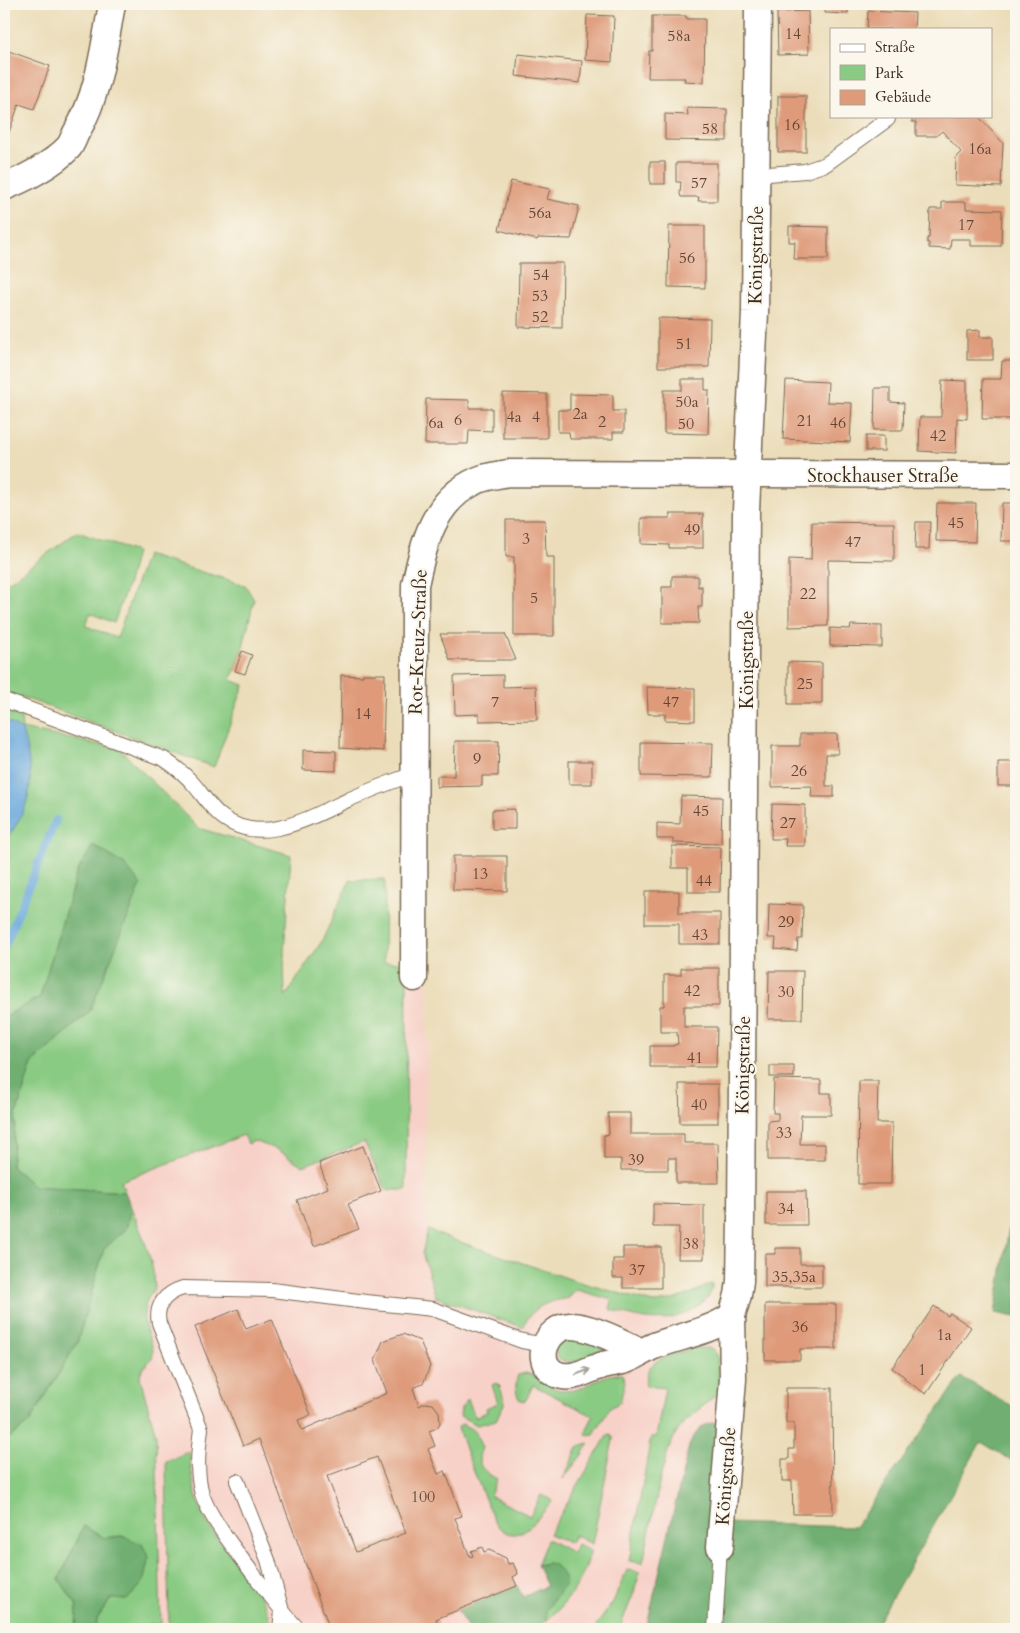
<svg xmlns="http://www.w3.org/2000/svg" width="1020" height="1633" viewBox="0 0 1020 1633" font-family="Cardo,serif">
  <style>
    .built { fill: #f7d1c8 }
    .green { fill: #8acb83; stroke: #627a50 }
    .forest { fill: #6faf71; stroke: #556c48 }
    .water { fill: #69a8dc; stroke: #52697d }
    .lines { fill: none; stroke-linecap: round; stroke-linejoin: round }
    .stream { stroke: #69a8dc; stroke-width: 8 }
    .building { fill: #de9a79; fill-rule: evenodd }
    .lane-casing { stroke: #796954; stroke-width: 16 }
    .street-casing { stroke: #796954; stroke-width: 29 }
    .lane { stroke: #fff; stroke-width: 14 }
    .street { stroke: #fff; stroke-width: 26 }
    .oneway { stroke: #a79f9a }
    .labels { text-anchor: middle; stroke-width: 4.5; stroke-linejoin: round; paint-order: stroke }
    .number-label { font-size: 16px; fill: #644635 }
    .street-label { font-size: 19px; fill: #3b2a1e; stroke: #fbf7ec }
  </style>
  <rect width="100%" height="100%" fill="#fbf7ec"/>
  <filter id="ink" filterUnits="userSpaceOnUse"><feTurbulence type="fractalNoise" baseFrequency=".02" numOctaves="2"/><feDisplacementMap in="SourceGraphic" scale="10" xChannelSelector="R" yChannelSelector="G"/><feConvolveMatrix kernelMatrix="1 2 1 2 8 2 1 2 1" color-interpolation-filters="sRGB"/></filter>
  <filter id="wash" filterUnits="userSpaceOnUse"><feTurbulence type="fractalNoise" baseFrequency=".0096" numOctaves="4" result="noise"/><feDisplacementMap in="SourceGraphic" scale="20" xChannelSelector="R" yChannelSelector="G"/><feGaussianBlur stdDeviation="1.12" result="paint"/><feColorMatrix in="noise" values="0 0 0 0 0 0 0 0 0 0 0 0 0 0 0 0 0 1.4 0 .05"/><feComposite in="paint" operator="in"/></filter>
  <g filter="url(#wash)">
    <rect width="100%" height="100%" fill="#ebddb9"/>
    <path class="built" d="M 385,879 L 384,962 L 407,963 L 407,978 L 428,979 L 426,1130 L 428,1230 L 448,1238 L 576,1281 L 653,1303 L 664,1303 L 678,1298 L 699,1291 L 712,1283 L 719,1388 L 717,1395 L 718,1423 L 689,1446 L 646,1629 L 4,1629 L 4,1442 L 29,1423 L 77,1343 L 104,1248 L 131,1207 L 121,1181 L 285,998 L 322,941 L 350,880 Z"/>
    <g class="green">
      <path d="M 77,532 L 136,552 L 128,583 L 114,623 L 90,613 L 86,626 L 117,638 L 146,555 L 245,585 L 254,600 L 242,651 L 231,680 L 244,685 L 214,767 L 19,696 L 22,729 L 120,749 L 198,828 L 291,855 L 284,952 L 285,997 L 322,941 L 350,880 L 385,879 L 384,962 L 407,963 L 406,1190 L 386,1190 L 364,1142 L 303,1166 L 278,1150 L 254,1141 L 248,1144 L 244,1135 L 121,1181 L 125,1192 L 34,1186 L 11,1166 L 16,1115 L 32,1063 L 90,1011 L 125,865 L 93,845 L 77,872 L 40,997 L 4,1017 L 4,585 Z"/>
      <path d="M 131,1207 C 141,1233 154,1259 155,1288 C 144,1300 141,1317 147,1332 C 149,1339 154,1346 153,1355 C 151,1364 140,1365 140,1378 L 156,1435 L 161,1625 L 148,1624 L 144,1629 L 96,1629 L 97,1619 L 111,1599 L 122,1536 L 103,1538 L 84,1526 L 59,1579 L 77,1606 L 76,1629 L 4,1629 L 4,1442 L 29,1423 L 77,1343 L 104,1248 L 126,1229 Z"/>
      <path d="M 428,1230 L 448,1238 L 576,1281 L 653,1303 C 674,1302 694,1293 712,1283 C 713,1293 707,1299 699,1305 C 668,1327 643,1321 610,1309 L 612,1300 L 577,1290 L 573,1292 L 569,1298 C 546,1302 535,1305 522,1327 L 436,1297 L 422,1253 Z"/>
      <path d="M 573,1335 L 604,1349 C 590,1355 573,1367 558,1359 L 554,1346 Z"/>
      <path d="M 694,1348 L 711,1348 L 717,1354 L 719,1392 L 685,1422 L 676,1433 L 668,1451 L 661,1475 L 643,1563 L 629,1561 L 651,1437 L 656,1437 L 665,1388 L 645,1386 C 646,1381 646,1375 648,1371 C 654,1356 680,1353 694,1348 Z"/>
      <path d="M 526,1373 C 540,1376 547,1388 561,1390 C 581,1394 593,1379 610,1375 C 614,1374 618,1374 622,1374 L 625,1382 L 620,1402 L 610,1408 L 594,1434 L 587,1435 L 586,1432 L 593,1416 L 533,1385 L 526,1400 L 524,1401 L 519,1399 C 515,1391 515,1384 518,1375 Z"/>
      <path d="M 496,1383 L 499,1384 L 505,1402 L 496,1420 L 477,1425 L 460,1416 L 461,1408 L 468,1399 L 475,1417 L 487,1412 L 486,1408 L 498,1403 L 492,1385 Z"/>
      <path d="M 462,1424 L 475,1431 L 482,1448 C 474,1464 484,1472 497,1479 L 490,1496 L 530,1516 L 541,1495 L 551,1499 L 552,1502 C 537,1518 516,1553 494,1521 L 466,1452 L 458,1428 L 460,1425 Z"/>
      <path d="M 610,1435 L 613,1437 L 613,1440 L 592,1544 L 574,1535 L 570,1543 L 549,1534 L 607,1436 Z"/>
      <path d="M 589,1443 L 581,1456 L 563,1479 L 579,1446 Z"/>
      <path d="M 189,1451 C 192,1477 194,1497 206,1521 C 223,1552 273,1595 271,1629 L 181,1629 L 181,1628 L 169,1626 L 166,1462 Z"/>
      <path d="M 547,1540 L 549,1540 L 573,1553 L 577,1544 L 590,1551 L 590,1553 C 584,1579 567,1604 546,1621 L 546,1610 L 566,1582 L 547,1563 L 537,1565 Z"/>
      <path d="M 627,1570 L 640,1572 L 633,1595 L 620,1627 L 618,1629 L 594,1629 L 613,1602 Z"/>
    </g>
    <g class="forest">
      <path d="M 93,845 L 125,865 L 141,885 L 90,1011 L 32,1063 L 16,1115 L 11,1166 L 34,1186 L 125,1192 L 131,1207 L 126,1229 L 104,1249 L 77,1343 L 29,1423 L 4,1442 L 4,1017 L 40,997 L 77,872 Z"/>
      <path d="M 1016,1185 L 1016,1317 L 995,1313 Z"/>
      <path d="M 961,1377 L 1016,1408 L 1016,1463 L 981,1442 L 874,1629 L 646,1629 L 689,1446 C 695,1433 703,1421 718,1423 L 726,1523 L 855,1527 Z"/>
      <path d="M 84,1526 L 103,1538 L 122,1536 L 142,1544 L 149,1557 L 143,1583 L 127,1600 L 111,1599 L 97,1619 L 96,1629 L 76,1629 L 77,1606 L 59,1579 Z"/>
      <path d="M 547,1563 C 558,1564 562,1572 566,1583 L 546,1610 L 546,1621 L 539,1629 L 469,1629 L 457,1611 L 517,1586 L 523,1597 L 547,1586 L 537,1565 Z"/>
      <path d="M 148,1624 L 181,1628 L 181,1629 L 144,1629 Z"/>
    </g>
    <path class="water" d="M 4,720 L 22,730 C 35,777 35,802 4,842 Z"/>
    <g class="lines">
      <path class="stream" d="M 4,948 L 56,820"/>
    </g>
    <g id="blocks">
      <g class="building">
        <path d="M 825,4 L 848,4 L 848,14 L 825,13 Z"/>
        <path d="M 808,11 L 809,54 L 778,55 L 777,12 Z"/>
        <path d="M 868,11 L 915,13 L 914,29 L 867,29 Z"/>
        <path d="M 587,15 L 614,16 L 612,62 L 585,60 Z"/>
        <path d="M 652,16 L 686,16 L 687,19 L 705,19 L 704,82 L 684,81 L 685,78 L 648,78 L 649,51 L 652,51 Z"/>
        <path d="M 6,50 L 50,66 L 34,109 L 19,104 L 4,146 L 4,57 Z"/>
        <path d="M 518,54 L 582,61 L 580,83 L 516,76 Z"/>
        <rect x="778" y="96" width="28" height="56"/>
        <path d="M 687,108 L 727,109 L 727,141 L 665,140 L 665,114 L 688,115 Z"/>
        <path d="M 912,116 L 978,116 L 1003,143 L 1001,187 L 955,185 L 956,157 L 961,152 L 942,131 L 936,136 L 916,136 L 916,122 L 912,122 Z"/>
        <rect x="650" y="162" width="15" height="22"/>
        <path d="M 676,163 L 717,163 L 717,201 L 698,201 L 699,197 L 681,197 L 680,194 L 681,182 L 676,182 Z"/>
        <path d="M 511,181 L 550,189 L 547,199 L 579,206 L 571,239 L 538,238 L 537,240 L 499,230 Z"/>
        <path d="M 942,202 L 966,202 L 966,209 L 1002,210 L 1001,246 L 971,246 L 971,239 L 951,239 L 950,249 L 929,248 L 929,243 L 927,243 L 927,238 L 929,238 L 930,209 L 942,209 Z"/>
        <path d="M 669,226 L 705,226 L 705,288 L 668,287 Z"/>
        <path d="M 789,226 L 828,227 L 828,259 L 794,259 L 795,242 L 789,242 Z"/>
        <path d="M 519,263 L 563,263 L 562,328 L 518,327 Z"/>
        <path d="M 658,318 L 710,319 L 709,367 L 658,367 Z"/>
        <path d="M 980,330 L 980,337 L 993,337 L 993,360 L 967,360 L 967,331 Z"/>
        <path d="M 1002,361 L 1016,361 L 1016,419 L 982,419 L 983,379 L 1001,379 Z"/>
        <path d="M 682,379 L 705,379 L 705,390 L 709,390 L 708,434 L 664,433 L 664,390 L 682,390 Z"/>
        <path d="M 786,380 L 828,382 L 827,402 L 852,403 L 850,442 L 783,439 Z"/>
        <path d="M 942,380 L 967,381 L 967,419 L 957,418 L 956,453 L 919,451 L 920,417 L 941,417 Z"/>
        <path d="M 875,388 L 890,388 L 890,402 L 904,403 L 903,430 L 874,430 Z"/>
        <path d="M 503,393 L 547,394 L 547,438 L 503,438 Z"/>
        <path d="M 570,394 L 613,395 L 613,411 L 624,411 L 624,432 L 613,432 L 613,439 L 570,439 L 569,432 L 558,432 L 558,410 L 570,410 Z"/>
        <path d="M 426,399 L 469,400 L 469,408 L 492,408 L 492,431 L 469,430 L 468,444 L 425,444 Z"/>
        <rect x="866" y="436" width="18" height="15"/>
        <path d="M 937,503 L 976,503 L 975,542 L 936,541 Z"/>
        <path d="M 1002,503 L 1016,503 L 1016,541 L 1001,541 Z"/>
        <path d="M 670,514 L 703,514 L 703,548 L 669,548 L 669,545 L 641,544 L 641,518 L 670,518 Z"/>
        <path d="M 506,520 L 545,520 L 546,557 L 554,557 L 554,636 L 514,636 L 514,557 L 506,557 Z"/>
        <path d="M 812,522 L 894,523 L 894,561 L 828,560 L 828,626 L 789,627 L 789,559 L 811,560 Z"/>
        <path d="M 916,522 L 930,522 L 929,549 L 915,549 Z"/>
        <path d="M 672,576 L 698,576 L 698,587 L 702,586 L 702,607 L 698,607 L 699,623 L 662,623 L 662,587 L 672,587 Z"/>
        <path d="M 851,625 L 882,626 L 882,647 L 830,646 L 830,628 L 850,629 Z"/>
        <path d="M 440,634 L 505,634 L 516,660 L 450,660 Z"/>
        <path d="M 242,651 L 252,655 L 245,674 L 235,671 Z"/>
        <path d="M 788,662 L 822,663 L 822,704 L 788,704 Z"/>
        <path d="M 363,674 L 385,674 L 383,751 L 340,748 L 341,675 L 363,676 Z"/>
        <path d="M 503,675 L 503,687 L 536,686 L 537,720 L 479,721 L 479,714 L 455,715 L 454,676 Z"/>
        <path d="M 647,687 L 695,688 L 695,721 L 665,720 L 665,714 L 648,714 Z"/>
        <path d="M 1013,733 L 1016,733 L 1016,786 L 998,786 L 998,762 L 1013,762 Z"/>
        <path d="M 800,734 L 837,734 L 838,754 L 826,754 L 826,786 L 834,786 L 834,797 L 811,797 L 812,786 L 772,787 L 772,746 L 800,746 Z"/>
        <path d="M 455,741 L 499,741 L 498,776 L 482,776 L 482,786 L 437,787 L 437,776 L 454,776 Z"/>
        <path d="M 641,742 L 713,743 L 712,777 L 641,776 Z"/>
        <path d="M 303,750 L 336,751 L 336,771 L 303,770 Z"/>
        <rect x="569" y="761" width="23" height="23"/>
        <path d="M 681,796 L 722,797 L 721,844 L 673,843 L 673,839 L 657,839 L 657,823 L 680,824 Z"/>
        <path d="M 772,804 L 805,805 L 805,846 L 785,846 L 786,839 L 771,839 Z"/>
        <path d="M 515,809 L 515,829 L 492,829 L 492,810 Z"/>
        <path d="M 672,846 L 721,847 L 720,892 L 688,892 L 688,868 L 672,868 Z"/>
        <path d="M 453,856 L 507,856 L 507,891 L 453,890 Z"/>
        <path d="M 645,891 L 679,891 L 679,913 L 720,913 L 720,944 L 679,944 L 679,924 L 645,924 Z"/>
        <path d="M 769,904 L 803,905 L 802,939 L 798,939 L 797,951 L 775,949 L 776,938 L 768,938 Z"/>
        <path d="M 681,968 L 719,968 L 719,1006 L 684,1006 L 684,1027 L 717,1027 L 716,1067 L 650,1067 L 650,1046 L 674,1046 L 674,1045 L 678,1044 L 677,1032 L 660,1032 L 660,1006 L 664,1006 L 664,975 L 681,975 Z"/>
        <path d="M 769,971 L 803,971 L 802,1019 L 768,1019 Z"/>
        <rect x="770" y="1066" width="24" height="11"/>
        <path d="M 774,1079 L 821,1080 L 821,1093 L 831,1093 L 831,1115 L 801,1115 L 800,1144 L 825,1144 L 825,1160 L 768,1160 L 768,1121 L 778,1120 L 778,1113 L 773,1113 Z"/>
        <path d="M 859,1081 L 878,1081 L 877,1123 L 892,1123 L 891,1184 L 858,1184 Z"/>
        <path d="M 679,1084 L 718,1084 L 718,1123 L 680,1123 Z"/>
        <path d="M 608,1113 L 630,1113 L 630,1134 L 684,1134 L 684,1143 L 718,1143 L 719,1183 L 676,1183 L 676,1158 L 668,1158 L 668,1170 L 621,1170 L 621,1159 L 604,1159 L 604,1135 L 609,1134 Z"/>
        <path d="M 363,1146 L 381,1191 L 348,1204 L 359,1229 L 314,1246 L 297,1200 L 328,1188 L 319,1163 Z"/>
        <path d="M 766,1191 L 806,1191 L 807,1225 L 766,1225 Z"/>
        <path d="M 653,1204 L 704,1205 L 704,1259 L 678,1259 L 679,1227 L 653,1227 Z"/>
        <path d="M 623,1247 L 661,1247 L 661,1288 L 623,1288 L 623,1278 L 613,1278 L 613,1259 L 623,1259 Z"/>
        <path d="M 775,1248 L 800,1248 L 800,1264 L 822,1264 L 822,1287 L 765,1287 L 765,1254 L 775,1254 Z"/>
        <path d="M 765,1304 L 836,1304 L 836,1349 L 800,1349 L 800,1360 L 765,1360 Z"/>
        <path d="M 934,1306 L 948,1316 L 950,1313 L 971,1327 L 926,1394 L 904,1379 L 905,1377 L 892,1368 Z"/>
        <path d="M 238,1309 L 246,1329 L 272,1319 L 311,1415 L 298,1420 L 302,1430 L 387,1393 L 375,1360 L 383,1341 L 403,1334 L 420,1341 L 430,1366 L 423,1384 L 413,1388 L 419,1406 L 425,1403 L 433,1404 L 439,1412 L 440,1423 L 437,1428 L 429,1431 L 435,1446 L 428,1449 L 438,1474 L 445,1471 L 462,1516 L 455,1518 L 470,1557 L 473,1556 L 471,1551 L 482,1547 L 484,1552 L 489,1550 L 506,1558 L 508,1564 L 513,1563 L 518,1574 L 513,1577 L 517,1586 L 436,1619 L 440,1629 L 330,1629 L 259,1439 L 243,1446 L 195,1327 ZM 377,1457 L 406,1533 L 356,1552 L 327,1476 Z"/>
        <path d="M 786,1388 L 832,1388 L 833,1514 L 793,1514 L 792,1481 L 782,1481 L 782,1459 L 789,1459 L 789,1449 L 794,1449 L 794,1423 L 786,1423 Z"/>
      </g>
    </g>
  </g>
  <g filter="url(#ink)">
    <use href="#blocks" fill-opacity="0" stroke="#796954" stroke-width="1"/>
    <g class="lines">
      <g class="lane-casing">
        <g id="lane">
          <path d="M 756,175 L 805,171 L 826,164 L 888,119"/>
          <path d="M 4,700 L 164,759 C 176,767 187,776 196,787 C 204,797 211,808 221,816 C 260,848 311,817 350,799 C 371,790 392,781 414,774"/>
          <path d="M 237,1481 L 268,1560 L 282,1611 L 280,1629"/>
          <path d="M 298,1629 C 274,1602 252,1573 231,1544 C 220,1529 208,1512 202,1494 C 196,1473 198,1451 201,1429 L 159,1323 C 155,1305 166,1293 183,1288 L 272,1290 L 366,1302 L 433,1309 L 522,1341 L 545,1345"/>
          <path d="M 715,1629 L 720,1547"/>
        </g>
      </g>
      <g class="street-casing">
        <g id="street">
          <path d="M 4,187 C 25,179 53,164 69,147 C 72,143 74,137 76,133 C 99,94 104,48 112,4"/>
          <path d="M 414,978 L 415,585 C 424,542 434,499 478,480 C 487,476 499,475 508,473 L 1016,475"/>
          <path d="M 641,1352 C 624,1343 587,1325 570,1326 C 547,1327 533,1360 554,1373 C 561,1377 569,1377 576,1375 C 584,1373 590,1369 598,1367 C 606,1363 615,1363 623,1361 C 634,1358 644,1350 654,1346 C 681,1336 708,1332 732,1316 L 738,1295 L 740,1281 L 741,1220 L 746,511 L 755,312 L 758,4"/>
          <path d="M 720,1547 L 733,1379 L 732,1316"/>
        </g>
      </g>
      <use href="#lane" class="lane"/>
      <use href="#street" class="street"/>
    </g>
    <defs><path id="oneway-shaft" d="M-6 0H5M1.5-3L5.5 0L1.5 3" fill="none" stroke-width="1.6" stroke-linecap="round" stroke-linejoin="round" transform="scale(1.25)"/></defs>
    <use class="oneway" href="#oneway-shaft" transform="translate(583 1372) rotate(-21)"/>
  </g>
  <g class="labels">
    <g class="number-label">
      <text x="793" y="39">14</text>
      <text x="679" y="41">58a</text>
      <text x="792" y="130">16</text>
      <text x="710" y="134">58</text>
      <text x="980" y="154">16a</text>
      <text x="699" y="188">57</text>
      <text x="540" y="218">56a</text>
      <text x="966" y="230">17</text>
      <text x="687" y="263">56</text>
      <text x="541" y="280">54</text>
      <text x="540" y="301">53</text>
      <text x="540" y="322">52</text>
      <text x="684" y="349">51</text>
      <text x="687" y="407">50a</text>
      <text x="580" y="419">2a</text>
      <text x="514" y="422">4a</text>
      <text x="536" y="422">4</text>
      <text x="458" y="425">6</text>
      <text x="805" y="426">21</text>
      <text x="602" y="427">2</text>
      <text x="436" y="428">6a</text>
      <text x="838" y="428">46</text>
      <text x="686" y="429">50</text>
      <text x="938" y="441">42</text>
      <text x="956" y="528">45</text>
      <text x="692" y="535">49</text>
      <text x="526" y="544">3</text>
      <text x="853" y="547">47</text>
      <text x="808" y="599">22</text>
      <text x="534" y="603">5</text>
      <text x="805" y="689">25</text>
      <text x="495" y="707">7</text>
      <text x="671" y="707">47</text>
      <text x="363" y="719">14</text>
      <text x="477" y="764">9</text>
      <text x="799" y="776">26</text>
      <text x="701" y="816">45</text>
      <text x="788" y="828">27</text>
      <text x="480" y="879">13</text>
      <text x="704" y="886">44</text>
      <text x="786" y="927">29</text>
      <text x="700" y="940">43</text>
      <text x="692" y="996">42</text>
      <text x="786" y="997">30</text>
      <text x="695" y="1063">41</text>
      <text x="699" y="1110">40</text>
      <text x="784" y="1138">33</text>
      <text x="636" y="1165">39</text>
      <text x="786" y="1214">34</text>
      <text x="691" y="1249">38</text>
      <text x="637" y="1275">37</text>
      <text x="794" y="1282">35,35a</text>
      <text x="800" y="1332">36</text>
      <text x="944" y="1340">1a</text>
      <text x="922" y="1375">1</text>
      <text x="423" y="1502">100</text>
    </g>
    <g class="street-label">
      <text transform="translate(755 255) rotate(-89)" y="7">Königstraße</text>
      <text x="883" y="482">Stockhauser Straße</text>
      <text transform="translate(417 642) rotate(-88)" y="7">Rot-Kreuz-Straße</text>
      <text transform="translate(746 660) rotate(-90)" y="7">Königstraße</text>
      <text transform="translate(742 1065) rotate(-89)" y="7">Königstraße</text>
      <text transform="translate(725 1476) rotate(-86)" y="7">Königstraße</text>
    </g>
  </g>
  <rect width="1020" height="1633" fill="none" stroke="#fbf7ec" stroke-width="20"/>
  <rect x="830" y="28" width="162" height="90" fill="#fbf7ec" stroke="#aea59a"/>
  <rect x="840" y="44" width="25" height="8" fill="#ffffff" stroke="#aea59a"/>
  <text x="875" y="52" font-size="15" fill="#3b2a1e">Straße</text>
  <rect x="840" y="65" width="25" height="15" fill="#8acb83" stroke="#aea59a"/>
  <text x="875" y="78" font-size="15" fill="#3b2a1e">Park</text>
  <rect x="840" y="90" width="25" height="15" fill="#de9a79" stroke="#aea59a"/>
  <text x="875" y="102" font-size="15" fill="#3b2a1e">Gebäude</text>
</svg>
